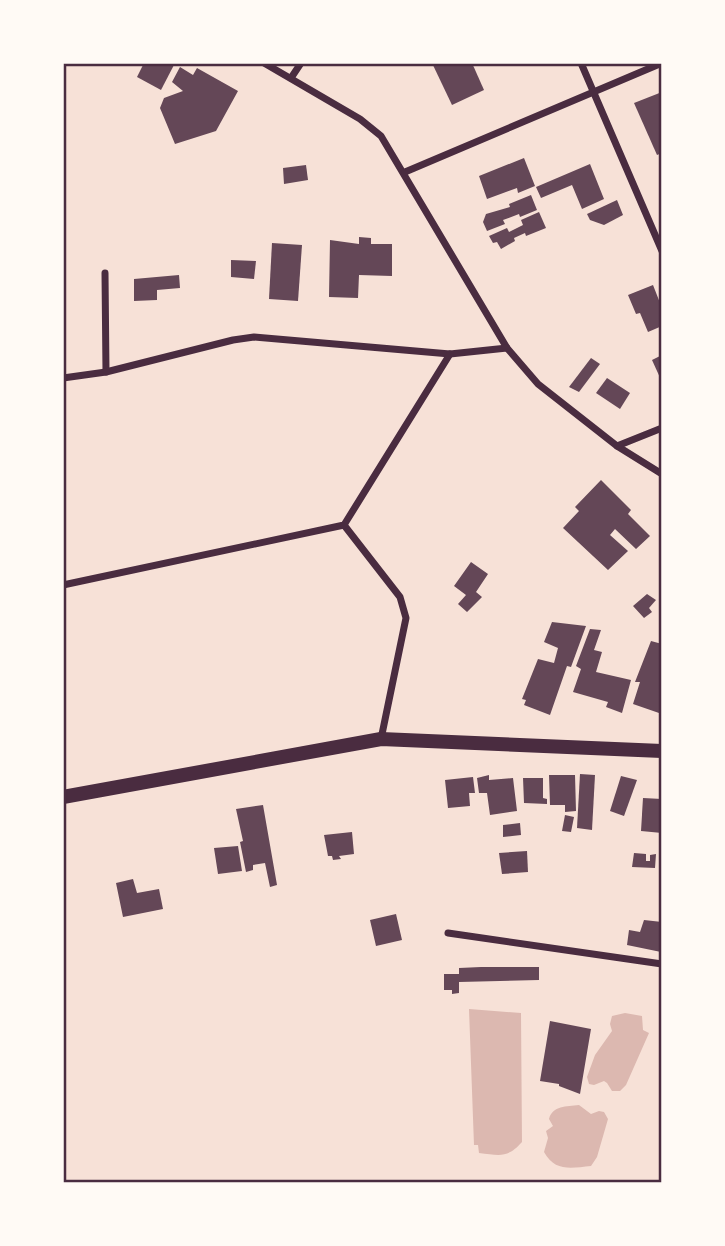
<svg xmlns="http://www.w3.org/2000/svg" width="725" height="1246" viewBox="0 0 725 1246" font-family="'Libre Baskerville',serif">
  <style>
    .water { fill: #dcb8b0 }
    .building { fill: #644757 }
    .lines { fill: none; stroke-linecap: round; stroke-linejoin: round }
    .minor { stroke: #4a2c40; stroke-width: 7 }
    .secondary { stroke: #4a2c40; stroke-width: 14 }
    .neatline { fill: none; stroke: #4a2c40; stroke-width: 2.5 }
  </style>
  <rect width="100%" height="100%" fill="#f7e1d7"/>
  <g class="water">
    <path d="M 469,1009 L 521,1013 L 522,1142 C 507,1159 499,1155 479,1153 L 478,1145 L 474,1145 Z"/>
    <path d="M 625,1013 L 642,1016 L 643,1030 L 649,1033 L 626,1085 L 620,1091 L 612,1091 L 607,1083 L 604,1081 L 594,1085 L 589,1084 L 587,1077 L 595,1055 L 612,1031 L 610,1024 L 612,1016 Z"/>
    <path d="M 579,1105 L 591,1114 L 599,1111 L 604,1112 L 608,1119 L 597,1157 L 591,1166 C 571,1168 555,1172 544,1152 L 548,1138 L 546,1131 L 553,1126 L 549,1119 C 553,1105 566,1107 579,1105 Z"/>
  </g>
  <g class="building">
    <path d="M 144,63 L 175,63 L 161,90 L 137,77 Z"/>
    <path d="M 432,63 L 472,63 L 484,90 L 452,105 Z"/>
    <path d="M 180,67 L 193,75 L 197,68 L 238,91 L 216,131 L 175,144 L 160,108 L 164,98 L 183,91 L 172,82 Z"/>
    <path d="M 662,92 L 662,153 L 657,155 L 634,103 Z"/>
    <path d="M 524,158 L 535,186 L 518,193 L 517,188 L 487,199 L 479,176 Z"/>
    <path d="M 590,164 L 604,199 L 582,209 L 572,185 L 541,198 L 536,187 Z"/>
    <path d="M 306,165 L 308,180 L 284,184 L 283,168 Z"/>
    <path d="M 531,195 L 537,210 L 520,217 L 519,214 L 503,220 L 505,224 L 487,231 L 483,222 L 486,214 L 510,207 L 509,204 Z"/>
    <path d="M 617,200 L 623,215 L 604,225 L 590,220 L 587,214 Z"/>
    <path d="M 539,212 L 546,228 L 526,236 L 525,233 L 514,238 L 515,241 L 501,249 L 497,242 L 493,243 L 489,236 L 507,228 L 509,232 L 523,225 L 521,220 Z"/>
    <path d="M 359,237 L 371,238 L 371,244 L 392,244 L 392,276 L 359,275 L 358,298 L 329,297 L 330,240 L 359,244 Z"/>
    <path d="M 272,243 L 302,245 L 298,301 L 269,299 Z"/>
    <path d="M 231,260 L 256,261 L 254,279 L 231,277 Z"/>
    <path d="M 179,275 L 180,288 L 157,290 L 157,300 L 134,301 L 134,279 Z"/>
    <path d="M 653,285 L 662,308 L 662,326 L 648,332 L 640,313 L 636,314 L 628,295 Z"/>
    <path d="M 662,355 L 662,382 L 652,360 Z"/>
    <path d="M 591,358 L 600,364 L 579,392 L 569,387 Z"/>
    <path d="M 607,378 L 630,393 L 620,409 L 596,393 Z"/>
    <path d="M 601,480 L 631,510 L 628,514 L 650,536 L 636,549 L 615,529 L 610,535 L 628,551 L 608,570 L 563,528 L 579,511 L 575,507 Z"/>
    <path d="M 471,562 L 488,574 L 476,592 L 482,597 L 467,612 L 458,604 L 466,595 L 454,586 Z"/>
    <path d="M 647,594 L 656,600 L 649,608 L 652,612 L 644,618 L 633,606 Z"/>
    <path d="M 552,622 L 586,626 L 571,667 L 567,666 L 550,715 L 524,705 L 526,700 L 522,699 L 538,659 L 554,663 L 558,648 L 544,642 Z"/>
    <path d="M 590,629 L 601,630 L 594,650 L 602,652 L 596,672 L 631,680 L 622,713 L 606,707 L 608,702 L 573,692 L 581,669 L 576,666 Z"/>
    <path d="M 651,641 L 662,644 L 662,703 L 659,713 L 633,704 L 640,682 L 635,682 Z"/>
    <path d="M 580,774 L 595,775 L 592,830 L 577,828 Z"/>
    <path d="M 489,775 L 489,780 L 513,778 L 517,811 L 490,815 L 487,793 L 479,793 L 477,778 Z"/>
    <path d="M 549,775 L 575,775 L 576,811 L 565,812 L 565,805 L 550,805 Z"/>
    <path d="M 621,776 L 637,780 L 624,816 L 610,811 Z"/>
    <path d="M 473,777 L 475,793 L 469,793 L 470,806 L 448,808 L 445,780 Z"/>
    <path d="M 523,778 L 543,778 L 543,798 L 547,799 L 547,804 L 524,803 Z"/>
    <path d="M 643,798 L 662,799 L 662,833 L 641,831 Z"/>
    <path d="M 263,805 L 277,885 L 270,887 L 265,863 L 253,865 L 253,870 L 246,872 L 240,842 L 243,841 L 236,809 Z"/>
    <path d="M 565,815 L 574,817 L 571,832 L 562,831 Z"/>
    <path d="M 520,823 L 521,835 L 503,837 L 503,825 Z"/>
    <path d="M 352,832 L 354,854 L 339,856 L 341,859 L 333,860 L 332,856 L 328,856 L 324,835 Z"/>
    <path d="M 238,846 L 242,871 L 218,874 L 214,848 Z"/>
    <path d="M 527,851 L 528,872 L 502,874 L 499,853 Z"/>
    <path d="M 634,853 L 646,854 L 646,861 L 650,861 L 650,855 L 656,854 L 655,868 L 632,867 Z"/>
    <path d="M 133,879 L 137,893 L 159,889 L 163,909 L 123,917 L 116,883 Z"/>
    <path d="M 396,914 L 402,940 L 376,946 L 370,920 Z"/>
    <path d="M 644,920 L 662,922 L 661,952 L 627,945 L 629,930 L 640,932 Z"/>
    <path d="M 481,967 L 539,967 L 539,980 L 459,982 L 459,993 L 452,994 L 452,990 L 444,990 L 444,974 L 459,974 L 459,968 Z"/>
    <path d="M 550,1021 L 591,1029 L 580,1094 L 559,1086 L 559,1084 L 540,1081 Z"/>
  </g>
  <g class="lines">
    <g class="minor">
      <path d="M 264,63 L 360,119 L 381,136 L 507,348 L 538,384 L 617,446 L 662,474"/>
      <path d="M 581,63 L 662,251"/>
      <path d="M 291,78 L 301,63"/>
      <path d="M 405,172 L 662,63"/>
      <path d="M 105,273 L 106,372"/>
      <path d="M 63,378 L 106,372 L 233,340 L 254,337 L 450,354 L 507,348"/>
      <path d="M 617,446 L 662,428"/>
      <path d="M 344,525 L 400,597 L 406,618 L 381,739"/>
      <path d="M 63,585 L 344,525 L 450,354"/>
      <path d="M 448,933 L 662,964"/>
    </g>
    <path class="secondary" d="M 63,797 L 381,739 L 662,751"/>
  </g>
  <rect width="725" height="1246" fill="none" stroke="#fffaf5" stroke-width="130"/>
  <rect x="65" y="65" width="595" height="1116" class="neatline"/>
</svg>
